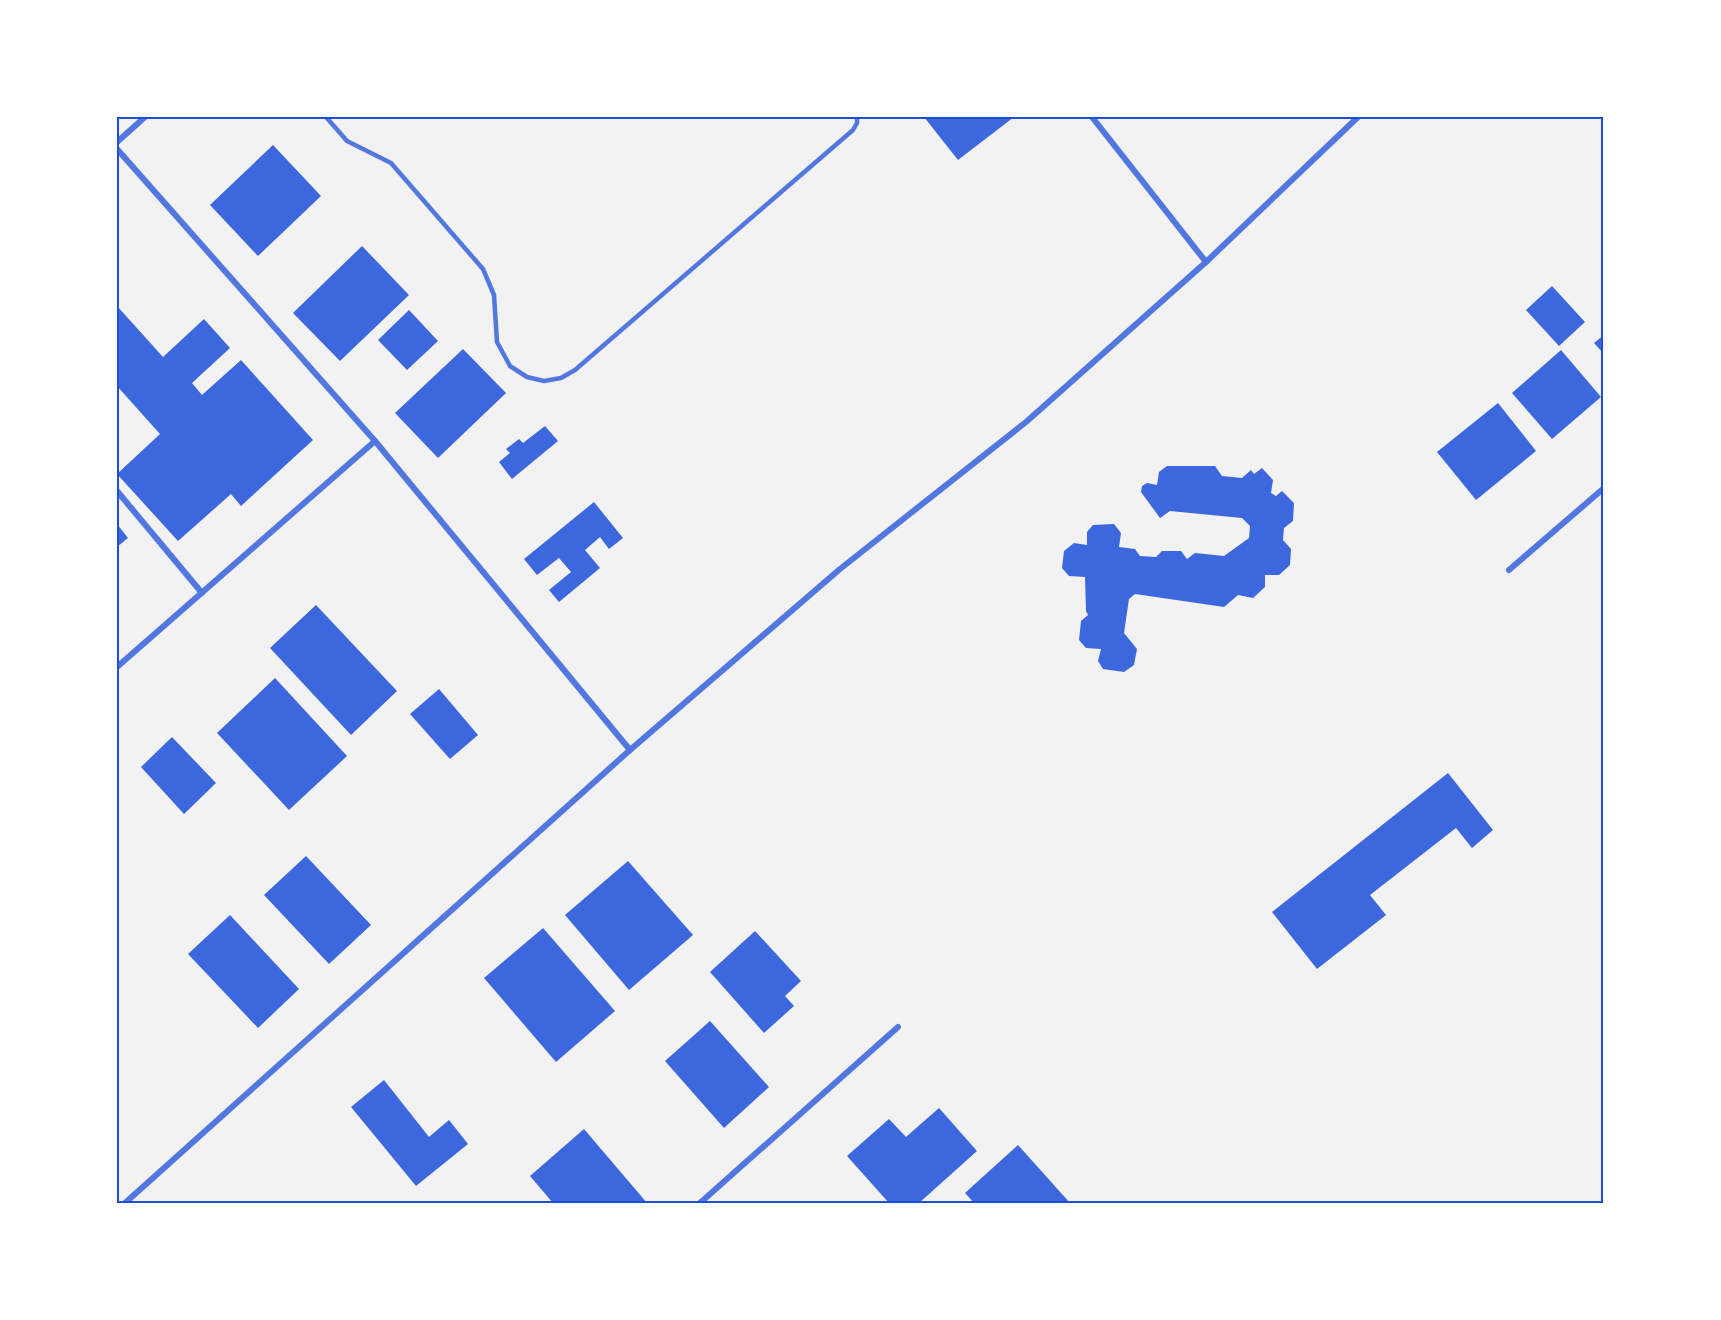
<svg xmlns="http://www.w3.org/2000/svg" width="1721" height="1320" viewBox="0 0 1721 1320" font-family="Poppins,sans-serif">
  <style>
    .building { fill: #3d67dc }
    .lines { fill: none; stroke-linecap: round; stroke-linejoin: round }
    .service { stroke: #5277de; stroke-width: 4.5 }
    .minor { stroke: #5277de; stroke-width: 6 }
    .neatline { fill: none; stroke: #1d4ed8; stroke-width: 2 }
  </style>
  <rect width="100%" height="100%" fill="#f2f2f2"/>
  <g class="building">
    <path d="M 924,117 L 1014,117 L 958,160 Z"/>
    <path d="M 273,145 L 321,196 L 258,256 L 210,205 Z"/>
    <path d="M 362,246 L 409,295 L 340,361 L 293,313 Z"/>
    <path d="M 1552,286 L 1585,322 L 1559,346 L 1526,310 Z"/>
    <path d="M 117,306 L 163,357 L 204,319 L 230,348 L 192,383 L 202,395 L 241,360 L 313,440 L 241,506 L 231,494 L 178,541 L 117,474 L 160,434 L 117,386 L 117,351 L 119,349 L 117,348 Z"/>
    <path d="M 409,310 L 438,341 L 407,370 L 378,340 Z"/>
    <path d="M 1604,335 L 1604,354 L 1594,343 Z"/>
    <path d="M 463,349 L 506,393 L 438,458 L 395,413 Z"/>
    <path d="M 1561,350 L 1601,397 L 1552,439 L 1512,393 Z"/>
    <path d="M 1498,403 L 1536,451 L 1476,500 L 1437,452 Z"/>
    <path d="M 545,426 L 558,441 L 512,479 L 499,462 L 510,453 L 506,449 L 519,439 L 523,443 Z"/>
    <path d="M 1167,466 L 1215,466 L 1222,476 L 1242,478 L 1251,470 L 1254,474 L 1262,468 L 1273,480 L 1271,493 L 1276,496 L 1282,491 L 1294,503 L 1293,521 L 1284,528 L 1283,540 L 1291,549 L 1290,565 L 1279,575 L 1265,575 L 1265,587 L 1253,598 L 1238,595 L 1224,607 L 1135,594 L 1129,599 L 1124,633 L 1137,649 L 1134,665 L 1124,672 L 1103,669 L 1098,661 L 1101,649 L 1086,648 L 1079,640 L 1081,621 L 1088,615 L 1086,611 L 1085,577 L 1069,576 L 1062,568 L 1064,551 L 1074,543 L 1087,545 L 1087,532 L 1093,525 L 1114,524 L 1121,533 L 1119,547 L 1135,549 L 1140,556 L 1156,557 L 1162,551 L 1181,551 L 1187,559 L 1195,553 L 1224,556 L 1249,538 L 1250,526 L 1242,518 L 1170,511 L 1160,518 L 1141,492 L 1142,486 L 1147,483 L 1157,485 L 1159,472 Z"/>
    <path d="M 594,502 L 623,538 L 609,549 L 600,537 L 585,550 L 600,568 L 559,602 L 549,590 L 571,572 L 559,558 L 537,575 L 524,559 Z"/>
    <path d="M 117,524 L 128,538 L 117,547 Z"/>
    <path d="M 316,605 L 397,691 L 351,735 L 270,648 Z"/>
    <path d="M 275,678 L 347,756 L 289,810 L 217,733 Z"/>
    <path d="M 439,689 L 478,735 L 450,759 L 410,714 Z"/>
    <path d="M 172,737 L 216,783 L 184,814 L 141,767 Z"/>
    <path d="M 1448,773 L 1493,830 L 1472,848 L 1456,828 L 1370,895 L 1386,915 L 1317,969 L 1272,912 Z"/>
    <path d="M 306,856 L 371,925 L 329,964 L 264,895 Z"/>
    <path d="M 628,861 L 693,935 L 629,990 L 565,915 Z"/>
    <path d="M 230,915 L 299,989 L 258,1028 L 188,954 Z"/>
    <path d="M 543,928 L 615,1011 L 556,1062 L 484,978 Z"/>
    <path d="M 755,931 L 801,981 L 785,996 L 794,1006 L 764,1033 L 710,972 Z"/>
    <path d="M 710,1021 L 769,1087 L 724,1128 L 665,1061 Z"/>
    <path d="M 384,1080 L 429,1137 L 449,1120 L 468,1144 L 416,1186 L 351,1107 Z"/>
    <path d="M 939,1108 L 977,1151 L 919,1203 L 889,1203 L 847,1156 L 889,1119 L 906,1137 Z"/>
    <path d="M 584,1129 L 647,1203 L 553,1203 L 530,1176 Z"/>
    <path d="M 1018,1145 L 1070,1203 L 974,1203 L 965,1193 Z"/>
  </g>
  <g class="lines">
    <path class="service" d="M 326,117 L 347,141 L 391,163 L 483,269 L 494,295 L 497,342 L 510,366 L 527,377 L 544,381 L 561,378 L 575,370 L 853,130 L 857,123 L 857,117"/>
    <g class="minor">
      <path d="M 1092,117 L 1206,262"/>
      <path d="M 117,142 L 145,117"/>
      <path d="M 117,149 L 375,441 L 630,750"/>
      <path d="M 117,491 L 202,593"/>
      <path d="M 1509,570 L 1604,488"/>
      <path d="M 117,667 L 375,441"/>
      <path d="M 125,1203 L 630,750 L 840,569 L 1026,422 L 1206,262 L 1358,117"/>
      <path d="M 700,1203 L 898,1027"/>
    </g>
  </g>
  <rect width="1721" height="1320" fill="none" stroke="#ffffff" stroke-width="237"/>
  <rect x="118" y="118" width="1484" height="1084" class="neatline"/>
</svg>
